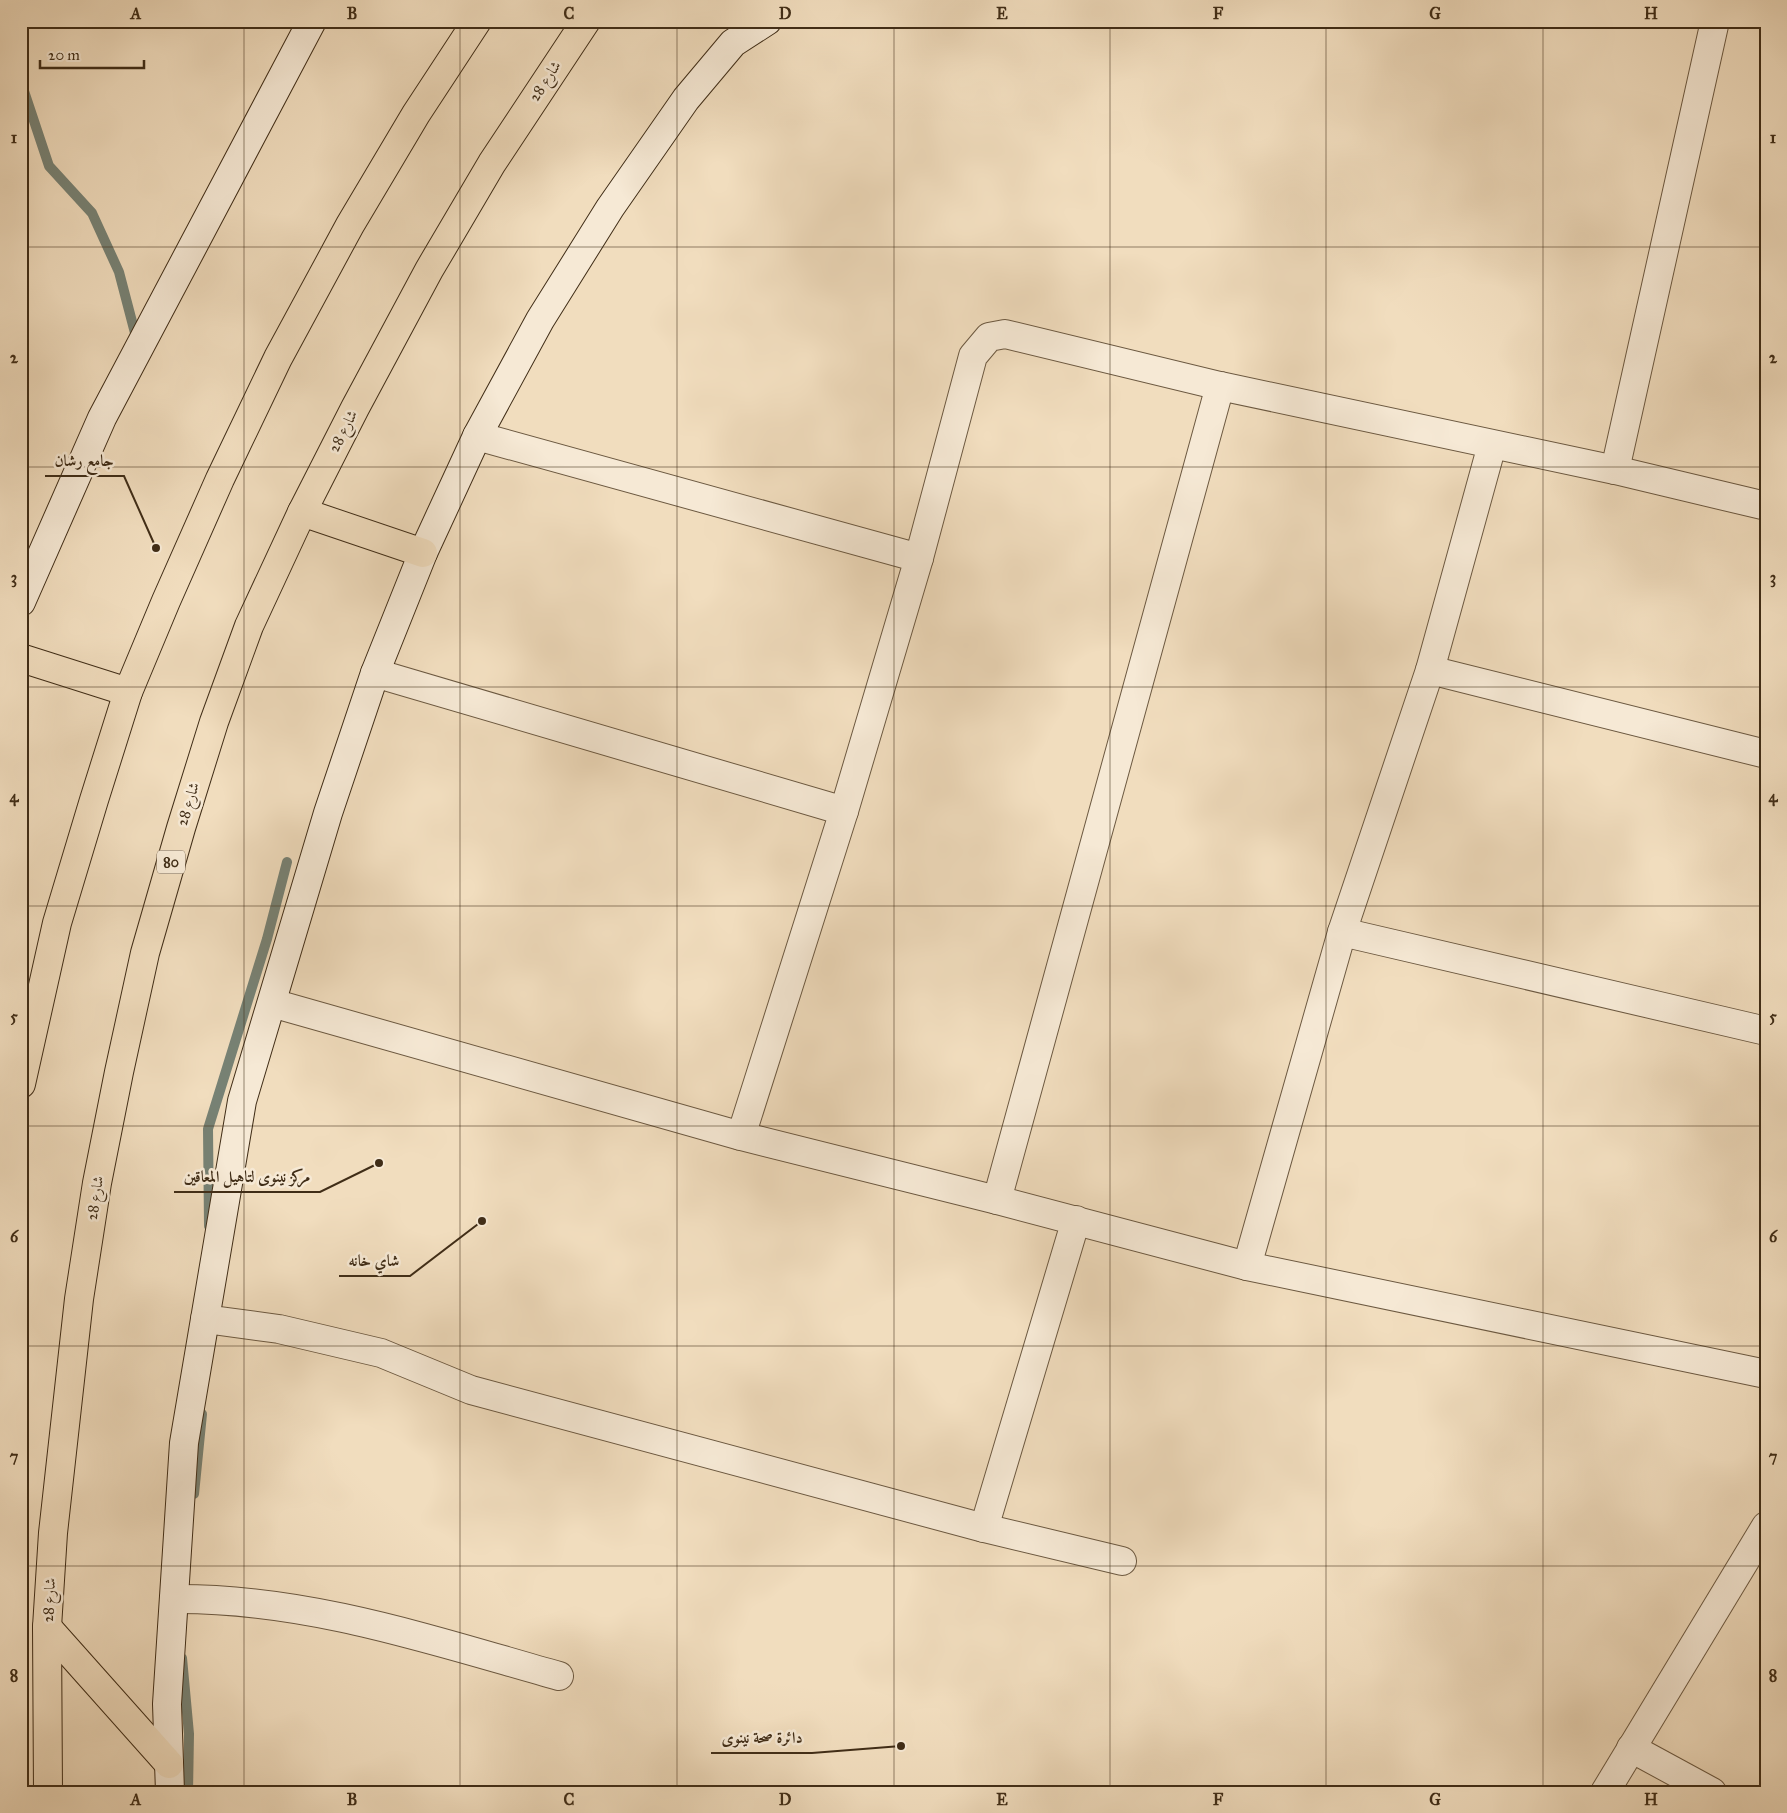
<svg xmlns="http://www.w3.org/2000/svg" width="1787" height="1813" viewBox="0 0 1787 1813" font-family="'IM FELL Great Primer',Amiri,serif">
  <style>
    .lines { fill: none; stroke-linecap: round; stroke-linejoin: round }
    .stream { stroke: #778275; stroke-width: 10 }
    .minor-casing { stroke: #6c5941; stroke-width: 30 }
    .secondary-casing { stroke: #402d17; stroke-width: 30 }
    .trunk-casing { stroke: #402d17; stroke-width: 30 }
    .minor { stroke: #f6e9d5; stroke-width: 28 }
    .secondary { stroke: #f6e9d5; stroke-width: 28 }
    .trunk { stroke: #f1ddbe; stroke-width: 28 }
    .grid { fill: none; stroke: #402d17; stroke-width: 1; stroke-opacity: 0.55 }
    .labels { text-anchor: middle; stroke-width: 5; stroke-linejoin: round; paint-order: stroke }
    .shield { fill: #f6e9d5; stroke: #776550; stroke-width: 1 }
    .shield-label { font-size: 14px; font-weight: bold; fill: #402d17 }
    .street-label { font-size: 15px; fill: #402d17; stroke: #f6e9d5 }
    .leader { fill: none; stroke: #402d17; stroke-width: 2 }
    .callout-dot { fill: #402d17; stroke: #f6e9d5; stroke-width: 2 }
    .callout-label { font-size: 16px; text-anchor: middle; font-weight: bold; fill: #402d17; stroke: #f6e9d5; stroke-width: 5; stroke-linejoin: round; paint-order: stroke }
    .neatline { fill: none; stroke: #402d17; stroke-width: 2 }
    .grid-label { font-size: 16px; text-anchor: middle; font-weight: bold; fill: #402d17 }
  </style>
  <rect width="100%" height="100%" fill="#f1ddbe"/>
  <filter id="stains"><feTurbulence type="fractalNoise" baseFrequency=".004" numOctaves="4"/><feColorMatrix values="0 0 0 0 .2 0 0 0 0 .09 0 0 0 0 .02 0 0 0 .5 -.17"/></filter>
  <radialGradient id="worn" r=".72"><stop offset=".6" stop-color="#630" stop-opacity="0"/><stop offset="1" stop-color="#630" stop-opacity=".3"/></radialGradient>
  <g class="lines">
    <g class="stream">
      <path d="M 21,82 L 49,166 L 92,213 L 119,272 L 135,333"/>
      <path d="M 209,1226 L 208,1129 L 267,939 L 287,862"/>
      <path d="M 194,1494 L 202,1414"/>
      <path d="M 182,1658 L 189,1734 L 188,1792"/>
    </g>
    <g class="minor-casing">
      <g id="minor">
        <path d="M 477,436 L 919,558"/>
        <path d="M 1615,470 L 1715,21"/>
        <path d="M 1430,670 L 1766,754"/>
        <path d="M 375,673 L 844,811"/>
        <path d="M 1342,932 L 1766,1031"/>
        <path d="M 272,1003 L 741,1136 L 997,1200 L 1247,1266 L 1766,1374"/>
        <path d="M 741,1136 L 844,811 L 919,558 L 973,356 L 989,337 L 1005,334 L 1220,386 L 1615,470 L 1766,506"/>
        <path d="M 997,1200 L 1220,386"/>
        <path d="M 1247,1266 L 1342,932 L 1430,670 L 1492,445"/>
        <path d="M 205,1319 L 279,1329 L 381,1353 L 471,1390 L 984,1528 L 1122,1561"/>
        <path d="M 984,1528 L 1076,1220"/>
        <path d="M 174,1599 C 308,1598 431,1640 559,1676"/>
        <path d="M 1631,1748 L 1712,1792"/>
        <path d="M 1605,1792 L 1766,1526"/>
      </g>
    </g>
    <g class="secondary-casing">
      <g id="secondary">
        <path d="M 21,602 L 102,418 L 312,21"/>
        <path d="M 170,1792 L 167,1704 L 184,1443 L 242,1101 L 328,813 L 375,673 L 423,553 L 477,436 L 540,320 L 610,208 L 686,99 L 733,43 L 767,21"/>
      </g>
    </g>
    <g class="trunk-casing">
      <g id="trunk">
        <path d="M 302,512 L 423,553"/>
        <path d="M 21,658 L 128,692"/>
        <path d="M 21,1084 L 57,923 L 94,800 L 128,692 L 166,601 L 220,479 L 278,358 L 350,225 L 416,114 L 477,21"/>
        <path d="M 47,1627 L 169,1764"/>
        <path d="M 48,1792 L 47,1627 L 53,1533 L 79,1299 L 97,1183 L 119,1072 L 145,953 L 181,828 L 214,722 L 249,626 L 302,512 L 355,408 L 429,270 L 492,163 L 586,21"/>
      </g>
    </g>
    <use href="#minor" class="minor"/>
    <use href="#secondary" class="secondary"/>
    <use href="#trunk" class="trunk"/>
  </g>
  <path class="grid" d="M 244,21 L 244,1792M 460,21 L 460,1792M 677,21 L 677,1792M 894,21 L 894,1792M 1110,21 L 1110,1792M 1326,21 L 1326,1792M 1543,21 L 1543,1792M 21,247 L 1766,247M 21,467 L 1766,467M 21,687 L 1766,687M 21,906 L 1766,906M 21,1126 L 1766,1126M 21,1346 L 1766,1346M 21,1566 L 1766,1566"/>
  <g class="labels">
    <rect class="shield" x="157" y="850.5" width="28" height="23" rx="4"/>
    <g class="shield-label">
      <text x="171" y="867">80</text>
    </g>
    <g class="street-label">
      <text transform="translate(545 81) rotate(-57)" y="5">شارع 28</text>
      <text transform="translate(343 431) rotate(-63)" y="5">شارع 28</text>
      <text transform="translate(188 804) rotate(-73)" y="5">شارع 28</text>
      <text transform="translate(95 1198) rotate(-81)" y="5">شارع 28</text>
      <text transform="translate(49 1600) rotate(-87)" y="5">شارع 28</text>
    </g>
  </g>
  <path class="leader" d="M156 548L124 476H45M379 1163L320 1192H174M482 1221L410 1276H339M901 1746L812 1753H711"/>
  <g class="callout-dot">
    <circle cx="156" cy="548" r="5"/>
    <circle cx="379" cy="1163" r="5"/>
    <circle cx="482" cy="1221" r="5"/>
    <circle cx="901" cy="1746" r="5"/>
  </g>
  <g class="callout-label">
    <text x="84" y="466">جامع رشان</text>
    <text x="247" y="1182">مركز نينوى لتاهيل المعاقين</text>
    <text x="374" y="1266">شاي خانه</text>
    <text x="762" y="1743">دائرة صحة نينوى</text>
  </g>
  <rect width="1787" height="1813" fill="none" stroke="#f1ddbe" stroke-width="55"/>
  <path d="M40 60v8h104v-8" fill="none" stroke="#402d17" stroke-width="2.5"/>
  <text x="48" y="60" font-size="15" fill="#402d17" stroke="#f6e9d5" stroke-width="4" paint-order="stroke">20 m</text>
  <rect x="28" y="28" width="1732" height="1758" class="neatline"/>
  <g class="grid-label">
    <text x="136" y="19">A</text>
    <text x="352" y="19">B</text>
    <text x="569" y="19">C</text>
    <text x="785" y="19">D</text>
    <text x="1002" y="19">E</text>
    <text x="1218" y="19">F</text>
    <text x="1435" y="19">G</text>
    <text x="1651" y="19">H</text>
    <text x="14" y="143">1</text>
    <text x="1773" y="143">1</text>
    <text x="14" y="363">2</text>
    <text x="1773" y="363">2</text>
    <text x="14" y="583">3</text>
    <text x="1773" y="583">3</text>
    <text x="14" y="802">4</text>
    <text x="1773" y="802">4</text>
    <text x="14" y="1022">5</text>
    <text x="1773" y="1022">5</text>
    <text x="14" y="1242">6</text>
    <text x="1773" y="1242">6</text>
    <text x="14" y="1462">7</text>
    <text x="1773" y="1462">7</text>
    <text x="14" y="1681">8</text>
    <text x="1773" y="1681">8</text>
    <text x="136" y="1805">A</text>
    <text x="352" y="1805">B</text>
    <text x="569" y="1805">C</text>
    <text x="785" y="1805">D</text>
    <text x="1002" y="1805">E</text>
    <text x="1218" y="1805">F</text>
    <text x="1435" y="1805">G</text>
    <text x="1651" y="1805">H</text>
  </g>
  <rect width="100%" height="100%" filter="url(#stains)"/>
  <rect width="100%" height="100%" fill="url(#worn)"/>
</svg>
